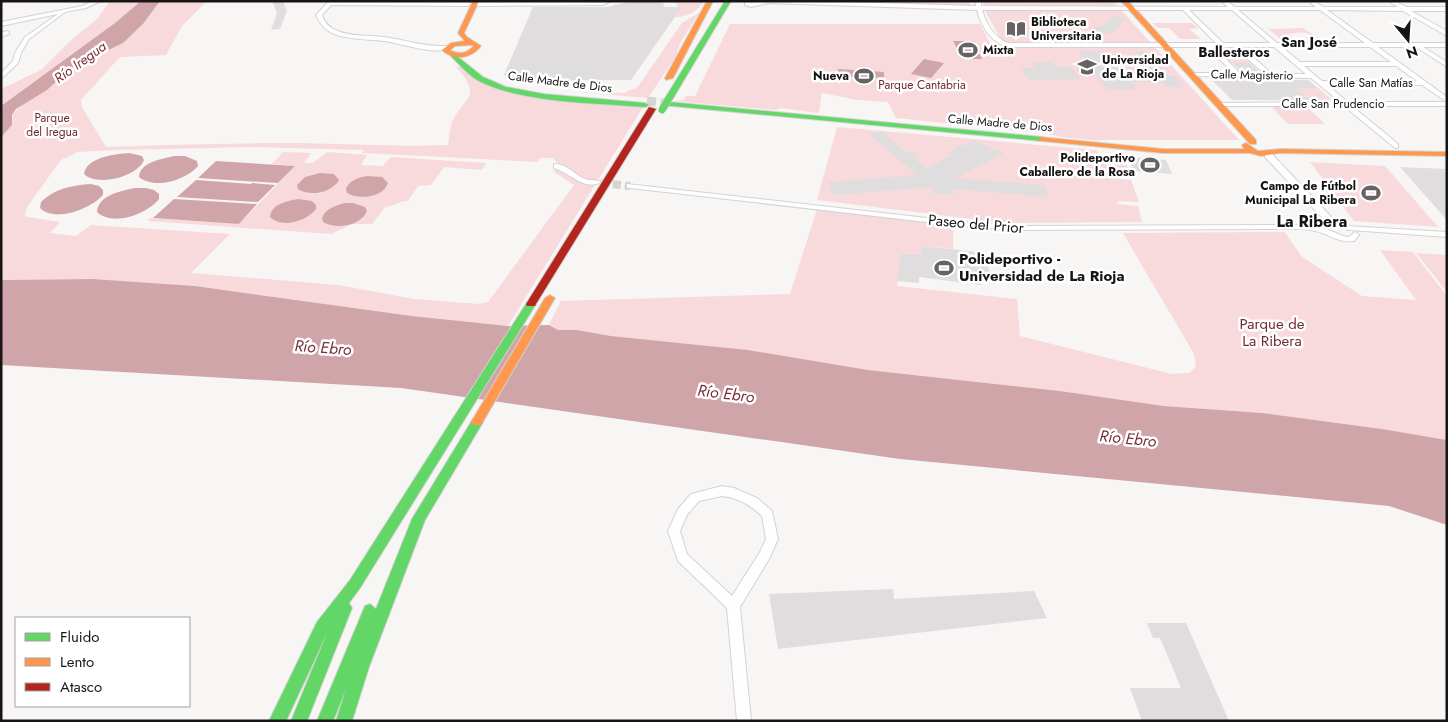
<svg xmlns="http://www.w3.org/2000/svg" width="1448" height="722" viewBox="0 0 1448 722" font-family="Jost,sans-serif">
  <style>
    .green { fill: #f8dadc; fill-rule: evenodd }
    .water { fill: #d0a5a9 }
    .building { fill: #dfdddd }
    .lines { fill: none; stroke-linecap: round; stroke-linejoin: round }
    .street-tunnel { stroke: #d6d3d3; stroke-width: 8; stroke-dasharray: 8 4; stroke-linecap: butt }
    .secondary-tunnel { stroke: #d6d3d3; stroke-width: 9; stroke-dasharray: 9 4.5; stroke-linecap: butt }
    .street-casing { stroke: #d4d2d2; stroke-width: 2 }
    .fast-casing { stroke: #d4d2d2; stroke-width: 2 }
    .slow-casing { stroke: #d4d2d2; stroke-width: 2 }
    .jam-casing { stroke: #d4d2d2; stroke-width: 2 }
    .street { fill: #fefefe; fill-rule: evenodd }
    .fast { fill: #63d668; fill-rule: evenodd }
    .slow { fill: #ff974d; fill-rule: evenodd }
    .jam { fill: #b3261e; fill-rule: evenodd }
    .fast-bridge-casing { stroke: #d4d2d2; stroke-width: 8; stroke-linecap: butt }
    .fast-bridge { stroke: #63d668; stroke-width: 7 }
    .labels { text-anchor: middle; stroke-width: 5; stroke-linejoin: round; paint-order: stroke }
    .far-poi-label { font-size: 12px; font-weight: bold; fill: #161414; stroke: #fff; text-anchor: start }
    .far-street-label { font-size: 12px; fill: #161414; stroke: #fff }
    .far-park-label { font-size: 12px; fill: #722835; stroke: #fff }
    .far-neighbourhood-label { font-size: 14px; font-weight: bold; fill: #161414; stroke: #fff }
    .far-water-label { font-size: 14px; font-style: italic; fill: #792e3b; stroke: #fff }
    .street-label { font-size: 15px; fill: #161414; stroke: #fff }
    .poi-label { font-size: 15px; font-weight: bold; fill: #161414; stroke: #fff; text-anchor: start }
    .park-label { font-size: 15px; fill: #722835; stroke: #fff }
    .neighbourhood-label { font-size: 16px; font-weight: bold; fill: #161414; stroke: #fff }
    .water-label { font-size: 16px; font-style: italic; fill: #792e3b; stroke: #fff }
  </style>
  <rect width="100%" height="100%" fill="#f8f5f5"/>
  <g class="green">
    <path d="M 110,1 L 141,1 L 115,23 L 1,106 L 1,89 L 41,70 L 69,42 L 97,19 Z"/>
    <path d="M 160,1 L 207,1 L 182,26 L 166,55 L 120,57 L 81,100 L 82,107 L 106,147 C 170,145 235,143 300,143 C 349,144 398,147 448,145 C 449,139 449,131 451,125 C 462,96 485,99 456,67 L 462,66 L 481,82 L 505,92 L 643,107 L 508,326 L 412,316 L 195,286 L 92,279 L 1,280 L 1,137 L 12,124 L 13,114 L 23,104 L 47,90 L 70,69 L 123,43 L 143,24 ZM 254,147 L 364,150 L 362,153 L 538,162 L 540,158 L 553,158 L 558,164 L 554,172 L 574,185 L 488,302 L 479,304 L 414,299 L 339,285 L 191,273 L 230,234 L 91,225 L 76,236 L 50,233 L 60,222 L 27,217 L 25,214 L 27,207 L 61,160 L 77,152 L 116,150 Z"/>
    <path d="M 674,1 L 704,1 C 697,12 688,17 675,17 L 682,7 L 677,7 L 677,4 Z"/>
    <path d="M 866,1 L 970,1 L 970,5 L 966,6 L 871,3 Z"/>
    <path d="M 983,1 L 1113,1 L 1239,140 L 1092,140 L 1061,137 L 1049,134 L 896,118 L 888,102 L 857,100 L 822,93 L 819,113 L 780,108 L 776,110 L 674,101 L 684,100 L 686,96 L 695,96 L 730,24 L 980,24 L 992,47 L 1001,40 L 983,7 Z"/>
    <path d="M 700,12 L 680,43 L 676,56 L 648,98 L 577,92 L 627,93 L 627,91 L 637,88 L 682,23 Z"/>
    <path d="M 1153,23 L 1192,23 L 1198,28 L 1189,29 L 1201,39 L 1180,39 L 1169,28 L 1158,28 Z"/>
    <path d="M 1302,28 L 1321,39 C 1314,39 1312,35 1306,33 C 1302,32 1294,33 1289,34 L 1294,39 L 1281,39 L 1268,29 Z"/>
    <path d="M 1207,47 L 1243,47 L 1260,63 L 1223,63 Z"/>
    <path d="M 1318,88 L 1332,100 L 1310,100 L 1297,89 Z"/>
    <path d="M 1269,104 L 1304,104 L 1325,124 L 1288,124 Z"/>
    <path d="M 837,127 L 1096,150 L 1100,155 L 1124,157 L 1131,177 L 1108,176 L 1109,178 L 1131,180 L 1139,202 L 1117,201 L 1118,204 L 1138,206 L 1142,222 L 1005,223 L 817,200 Z"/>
    <path d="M 283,152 L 311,153 L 304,163 L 312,163 L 328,152 L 367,155 L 361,165 L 383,166 L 391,157 L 486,163 L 482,170 L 444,167 L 431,185 L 418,186 L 408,201 C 399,201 394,206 385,207 L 372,224 L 352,224 L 331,234 L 148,221 L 149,218 L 239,224 L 295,166 L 272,164 Z"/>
    <path d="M 1310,162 L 1385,166 L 1438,227 L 1354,221 Z"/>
    <path d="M 818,206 L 953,223 L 953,249 L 925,246 L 922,247 L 921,255 L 901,253 L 897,286 L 1017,299 L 1020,336 L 1172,374 L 1189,373 L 1196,367 L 1194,354 L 1123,233 L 1285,232 L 1301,256 L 1362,296 L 1416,300 L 1380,250 L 1413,252 L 1447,296 L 1447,440 L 1382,429 L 1263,413 L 1164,406 L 1060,391 L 868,370 L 748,350 L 611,336 L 577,330 L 558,330 L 549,325 L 561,301 L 790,294 Z"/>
    <path d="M 1416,253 L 1447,255 L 1447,292 Z"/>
  </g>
  <g class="water">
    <path d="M 141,1 L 160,1 L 143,24 L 123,43 L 70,69 L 47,90 L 16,109 L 12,115 L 12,125 L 1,137 L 1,106 L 115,23 Z"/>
    <path d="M 953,41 L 973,41 L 982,59 L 963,59 Z"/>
    <path d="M 924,59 L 944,63 L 931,78 L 911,74 Z"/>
    <path d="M 838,69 L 884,72 L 884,77 L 873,78 L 873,80 L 839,75 Z"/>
    <path d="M 129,153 L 142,156 L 144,160 C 137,177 97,187 84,174 C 86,157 116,154 129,153 Z"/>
    <path d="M 174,156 L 185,156 L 197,161 L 198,166 C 186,180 155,190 139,177 C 140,162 162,159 174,156 Z"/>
    <path d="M 216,161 L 295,166 L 278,183 L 198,178 Z"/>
    <path d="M 320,173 L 334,174 L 339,180 C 332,193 309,197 298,189 L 297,185 L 305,177 Z"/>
    <path d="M 367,176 L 382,177 L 388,183 C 383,198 359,200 347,193 L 346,189 C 349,180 358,178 367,176 Z"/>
    <path d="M 196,180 L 251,184 L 242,193 L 252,183 L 275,185 L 258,202 L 177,197 Z"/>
    <path d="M 91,184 L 99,186 L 103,190 L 103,195 C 90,209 55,223 40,208 L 41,202 C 54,189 72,185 91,184 Z"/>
    <path d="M 135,188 L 146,188 L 154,190 L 159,194 L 159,199 C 147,214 113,227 97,212 C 98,195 121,191 135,188 Z"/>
    <path d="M 174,199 L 257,204 L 239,224 L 153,218 Z"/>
    <path d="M 298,199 L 312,201 L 316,205 L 316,209 C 307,221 282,229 270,217 C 271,204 287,201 298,199 Z"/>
    <path d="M 345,203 L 353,203 L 365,207 L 367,211 C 361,226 336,230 323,222 L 322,218 C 326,208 335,206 345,203 Z"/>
    <path d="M 93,279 L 195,286 L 412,316 L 508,326 L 549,325 L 558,330 L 577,330 L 611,336 L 748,350 L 868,370 L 1060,391 L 1164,406 L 1263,413 L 1382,429 L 1447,440 L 1447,525 L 1389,506 L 900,459 L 401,388 L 1,365 L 1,280 Z"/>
  </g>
  <g class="building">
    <path d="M 272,1 L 283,1 L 287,11 L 280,29 L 271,30 L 277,13 Z"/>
    <path d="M 631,1 L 662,1 L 665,7 L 682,7 L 631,80 L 514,81 L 504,75 L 533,7 L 607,7 Z"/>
    <path d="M 1113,16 L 1124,18 L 1115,32 L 1101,35 L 1092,28 L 1103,26 Z"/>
    <path d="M 1005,23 L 1020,23 L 1028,35 L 1013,35 Z"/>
    <path d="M 1079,51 L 1105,51 L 1124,74 L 1155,74 L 1135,51 L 1147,52 L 1169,76 L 1175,76 L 1182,84 L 1179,84 L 1182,87 L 1167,87 L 1163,82 L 1131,82 L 1137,89 L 1106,89 Z"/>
    <path d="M 1031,62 L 1051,62 L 1056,67 L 1071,67 L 1080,79 L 1029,80 L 1021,68 L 1035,68 Z"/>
    <path d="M 1232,63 L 1250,63 L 1260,72 L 1242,72 Z"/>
    <path d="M 1211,79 L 1308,80 L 1318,88 L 1297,89 L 1310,100 L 1232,100 Z"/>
    <path d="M 881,131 L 904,151 L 918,154 L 914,159 L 927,168 L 953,155 L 947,153 L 974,140 L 1004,153 L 956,178 L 1045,185 L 1048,197 L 953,189 L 954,195 L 932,193 L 932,187 L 833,195 L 828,182 L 917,175 L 869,134 Z"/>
    <path d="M 1128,157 L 1166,160 L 1172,174 L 1133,171 Z"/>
    <path d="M 1400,167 L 1447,169 L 1447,220 Z"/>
    <path d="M 922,246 L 978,252 L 981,253 L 981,262 L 985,262 L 991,273 L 981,274 L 981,285 L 919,277 L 919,283 L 897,281 L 901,253 L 921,255 Z"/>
    <path d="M 893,589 L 894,599 L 1034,591 L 1047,618 L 778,649 L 769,594 Z"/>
    <path d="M 1147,623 L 1186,623 L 1229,721 L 1142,721 L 1130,688 L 1181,688 L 1160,638 L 1153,638 Z"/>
  </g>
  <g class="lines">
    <path class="street-tunnel" d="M 601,183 L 630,186"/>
    <path class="secondary-tunnel" d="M 647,101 L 672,104"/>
    <g class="street-casing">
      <g id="street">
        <path d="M 93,1 L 101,1 L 86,8 L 65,12 L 29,39 L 21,53 L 18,63 L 1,79 L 1,73 L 13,61 L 15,53 L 25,37 L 58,14 L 1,26 L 1,22 L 82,6 Z"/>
        <path d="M 329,1 L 468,2 L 471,4 L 468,6 L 331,5 L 322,15 C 325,23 329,28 338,31 C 352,37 369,35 384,37 C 405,40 425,47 446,46 L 449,48 C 435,56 401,43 384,41 C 368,39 350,40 334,34 C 325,30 320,24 316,15 Z"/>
        <path d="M 611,1 L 602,5 L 475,6 L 472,4 L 475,2 Z"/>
        <path d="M 745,1 L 751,1 L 751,3 L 757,1 L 816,1 L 976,6 L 975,1 L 981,1 L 981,6 L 1228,7 L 1221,1 L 1228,1 L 1234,7 L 1316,7 L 1308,1 L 1315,1 L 1323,7 L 1398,7 L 1388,1 L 1395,1 L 1406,7 L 1447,7 L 1447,11 L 1411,11 L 1447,31 L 1447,36 L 1403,11 L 1327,10 L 1373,43 L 1447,43 L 1447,47 L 1423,47 L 1447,62 L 1447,67 L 1416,47 L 1378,47 L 1447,97 L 1447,102 L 1422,85 L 1327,85 L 1348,102 L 1447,102 L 1447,106 L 1352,106 L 1398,144 L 1398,148 L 1395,148 L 1344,106 L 1218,106 L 1218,104 L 1220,103 L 1340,102 L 1311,78 L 1189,76 L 1189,74 L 1191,73 L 1234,73 L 1206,47 L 1007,47 C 991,42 981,26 977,10 L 768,3 L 751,7 L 745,5 ZM 982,10 L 1183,10 L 1216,43 L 1008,43 C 994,38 986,23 982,10 ZM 1189,10 L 1232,10 L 1270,43 L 1223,43 ZM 1238,10 L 1320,10 L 1365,43 L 1277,43 ZM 1213,47 L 1234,47 L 1265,74 L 1241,74 ZM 1242,47 L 1274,47 L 1306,74 L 1272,74 ZM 1282,47 L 1370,47 L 1391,62 L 1300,62 ZM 1304,66 L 1396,66 L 1417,81 L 1322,81 Z"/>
        <path d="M 7,31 L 9,32 L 9,34 L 1,37 L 1,33 Z"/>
        <path d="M 1265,153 L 1271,153 L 1335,221 L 1335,225 L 1329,225 L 1265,157 Z"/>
        <path d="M 554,164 C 568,164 573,174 585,179 C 590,181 596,179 601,182 C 585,192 569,172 554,168 Z"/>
        <path d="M 627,184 L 953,221 L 1012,226 L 1301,225 L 1324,228 L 1343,236 L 1349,237 L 1355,232 L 1359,235 L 1354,241 C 1341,243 1333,237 1322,233 C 1315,230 1308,230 1301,229 L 1012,230 L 953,225 L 630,188 L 627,188 Z"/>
        <path d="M 1347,226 L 1447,232 L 1447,237 L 1350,230 L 1347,230 Z"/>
        <path d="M 722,486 L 734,488 L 757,498 L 772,511 L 778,539 L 769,559 L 740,607 L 751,721 L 737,721 L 727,608 L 678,561 L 668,531 L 678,509 L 691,494 ZM 722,496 C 739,498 750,505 762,516 L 766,539 L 760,552 L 732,596 L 687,554 L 680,531 L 687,515 L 699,501 Z"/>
      </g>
    </g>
    <g class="fast-casing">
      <g id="fast">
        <path d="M 725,1 L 731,1 L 672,100 L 665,102 L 664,100 Z"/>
        <path d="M 453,53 L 483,77 L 506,87 L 544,94 L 645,103 L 649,105 L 645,107 C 596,103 522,103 479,81 C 469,76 459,64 451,56 L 450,55 Z"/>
        <path d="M 669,102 L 1042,137 L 1046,139 L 1042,141 L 672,106 L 669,106 Z"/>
        <path d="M 531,301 L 536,304 L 360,588 L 349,603 L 352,608 L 307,721 L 291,721 L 328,631 L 286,721 L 269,721 L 317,622 L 350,580 L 526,304 Z"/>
        <path d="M 477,418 L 481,419 L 483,422 L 425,520 L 369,667 L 352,721 L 336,721 L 346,689 L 333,721 L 317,721 L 365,606 L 370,604 L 376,609 L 412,519 L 473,419 Z"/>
      </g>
    </g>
    <g class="slow-casing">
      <g id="slow">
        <path d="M 473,1 L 479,1 L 464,33 L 467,37 L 481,46 C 471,59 454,61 442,50 L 451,43 L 465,41 L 458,33 ZM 471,45 L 474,46 C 466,54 459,55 450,50 L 455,46 Z"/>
        <path d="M 707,1 L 713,1 L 673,78 L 666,80 L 665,78 Z"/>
        <path d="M 1121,1 L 1128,1 L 1256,140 L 1256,144 L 1250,144 Z"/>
        <path d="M 1039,137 L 1163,149 L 1244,149 L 1242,145 L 1246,143 L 1258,151 L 1280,149 L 1447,152 L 1447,156 L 1280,153 L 1261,156 L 1250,153 L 1163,153 L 1042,141 L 1039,141 Z"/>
        <path d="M 550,295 L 555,298 L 481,425 L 473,425 L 471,422 L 473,419 L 545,298 Z"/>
      </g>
    </g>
    <g class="jam-casing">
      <path id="jam" d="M 649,107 L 656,109 L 536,304 L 535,306 L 527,306 L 526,304 Z"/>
    </g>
    <use href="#street" class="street"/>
    <use href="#fast" class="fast"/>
    <use href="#slow" class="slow"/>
    <use href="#jam" class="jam"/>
    <g class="fast-bridge-casing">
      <path id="fast-bridge" d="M 662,110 L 668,100"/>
    </g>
    <use href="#fast-bridge" class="fast-bridge"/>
  </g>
  <defs>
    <g id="library-bare" transform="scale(1.5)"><path d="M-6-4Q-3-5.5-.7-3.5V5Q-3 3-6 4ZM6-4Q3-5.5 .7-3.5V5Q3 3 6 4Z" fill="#656363" stroke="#fff" stroke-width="2.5" paint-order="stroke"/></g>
    <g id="stadium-bare" transform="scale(1.5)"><path d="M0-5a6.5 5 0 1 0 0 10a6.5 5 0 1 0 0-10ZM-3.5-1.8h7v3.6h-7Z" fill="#656363" stroke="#fff" stroke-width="2.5" paint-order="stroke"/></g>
    <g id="university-bare" transform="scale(1.5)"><path d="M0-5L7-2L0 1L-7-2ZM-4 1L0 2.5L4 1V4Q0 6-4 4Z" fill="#656363" stroke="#fff" stroke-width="2.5" paint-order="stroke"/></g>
  </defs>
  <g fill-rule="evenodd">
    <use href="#library-bare" x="1016" y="29"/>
    <use href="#stadium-bare" x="968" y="50"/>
    <use href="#university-bare" x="1087" y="67"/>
    <use href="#stadium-bare" x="864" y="76"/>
    <use href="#stadium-bare" x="1150" y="165"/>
    <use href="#stadium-bare" x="1371" y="193"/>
    <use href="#stadium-bare" x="944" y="268"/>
  </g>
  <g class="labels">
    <g class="far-poi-label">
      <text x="1031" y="26">Biblioteca<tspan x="1031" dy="14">Universitaria</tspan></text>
      <text x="983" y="54">Mixta</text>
      <text x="1102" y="64">Universidad<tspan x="1102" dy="14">de La Rioja</tspan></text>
      <text x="849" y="80" text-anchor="end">Nueva</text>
      <text x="1135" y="162" text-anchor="end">Polideportivo<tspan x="1135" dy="14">Caballero de la Rosa</tspan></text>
      <text x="1356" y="190" text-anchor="end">Campo de Fútbol<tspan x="1356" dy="14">Municipal La Ribera</tspan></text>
    </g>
    <g class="far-street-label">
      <text transform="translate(1252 75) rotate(1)" y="4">Calle Magisterio</text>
      <text transform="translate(560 82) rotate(7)" y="4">Calle Madre de Dios</text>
      <text x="1371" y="87">Calle San Matías</text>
      <text x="1333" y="108">Calle San Prudencio</text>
      <text transform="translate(1000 123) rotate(5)" y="4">Calle Madre de Dios</text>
    </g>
    <g class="far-park-label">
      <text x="922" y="89">Parque Cantabria</text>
      <text x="52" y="122">Parque<tspan x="52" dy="14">del Iregua</tspan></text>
    </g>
    <g class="far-neighbourhood-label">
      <text x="1309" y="47">San José</text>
      <text x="1234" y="57">Ballesteros</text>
    </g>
    <g class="far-water-label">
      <text transform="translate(80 62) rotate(-36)" y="5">Río Iregua</text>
    </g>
    <g class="street-label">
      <text transform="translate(976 224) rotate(5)" y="5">Paseo del Prior</text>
    </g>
    <g class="poi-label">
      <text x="959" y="264">Polideportivo -<tspan x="959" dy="17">Universidad de La Rioja</tspan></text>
    </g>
    <g class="park-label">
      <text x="1272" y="329">Parque de<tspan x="1272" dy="17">La Ribera</tspan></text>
    </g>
    <g class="neighbourhood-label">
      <text x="1312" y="227">La Ribera</text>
    </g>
    <g class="water-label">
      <text transform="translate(323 347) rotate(4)" y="6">Río Ebro</text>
      <text transform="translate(726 393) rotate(7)" y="6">Río Ebro</text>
      <text transform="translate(1128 438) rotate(6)" y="6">Río Ebro</text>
    </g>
  </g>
  <rect width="1448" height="722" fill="none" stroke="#161414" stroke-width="5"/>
  <rect x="15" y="617" width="175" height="90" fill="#ffffff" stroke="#a2a1a1"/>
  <rect x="25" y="633" width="25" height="8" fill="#63d668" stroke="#a2a1a1"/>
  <text x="60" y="642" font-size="15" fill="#161414">Fluido</text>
  <rect x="25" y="658" width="25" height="8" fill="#ff974d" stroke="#a2a1a1"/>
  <text x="60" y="667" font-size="15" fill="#161414">Lento</text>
  <rect x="25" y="683" width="25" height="8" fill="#b3261e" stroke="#a2a1a1"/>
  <text x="60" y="692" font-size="15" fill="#161414">Atasco</text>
  <g transform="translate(1408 40) rotate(162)" stroke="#ffffff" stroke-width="4" paint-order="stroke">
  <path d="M0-4L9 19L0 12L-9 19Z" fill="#161414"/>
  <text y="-8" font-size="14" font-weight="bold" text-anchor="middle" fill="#161414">N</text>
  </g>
</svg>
